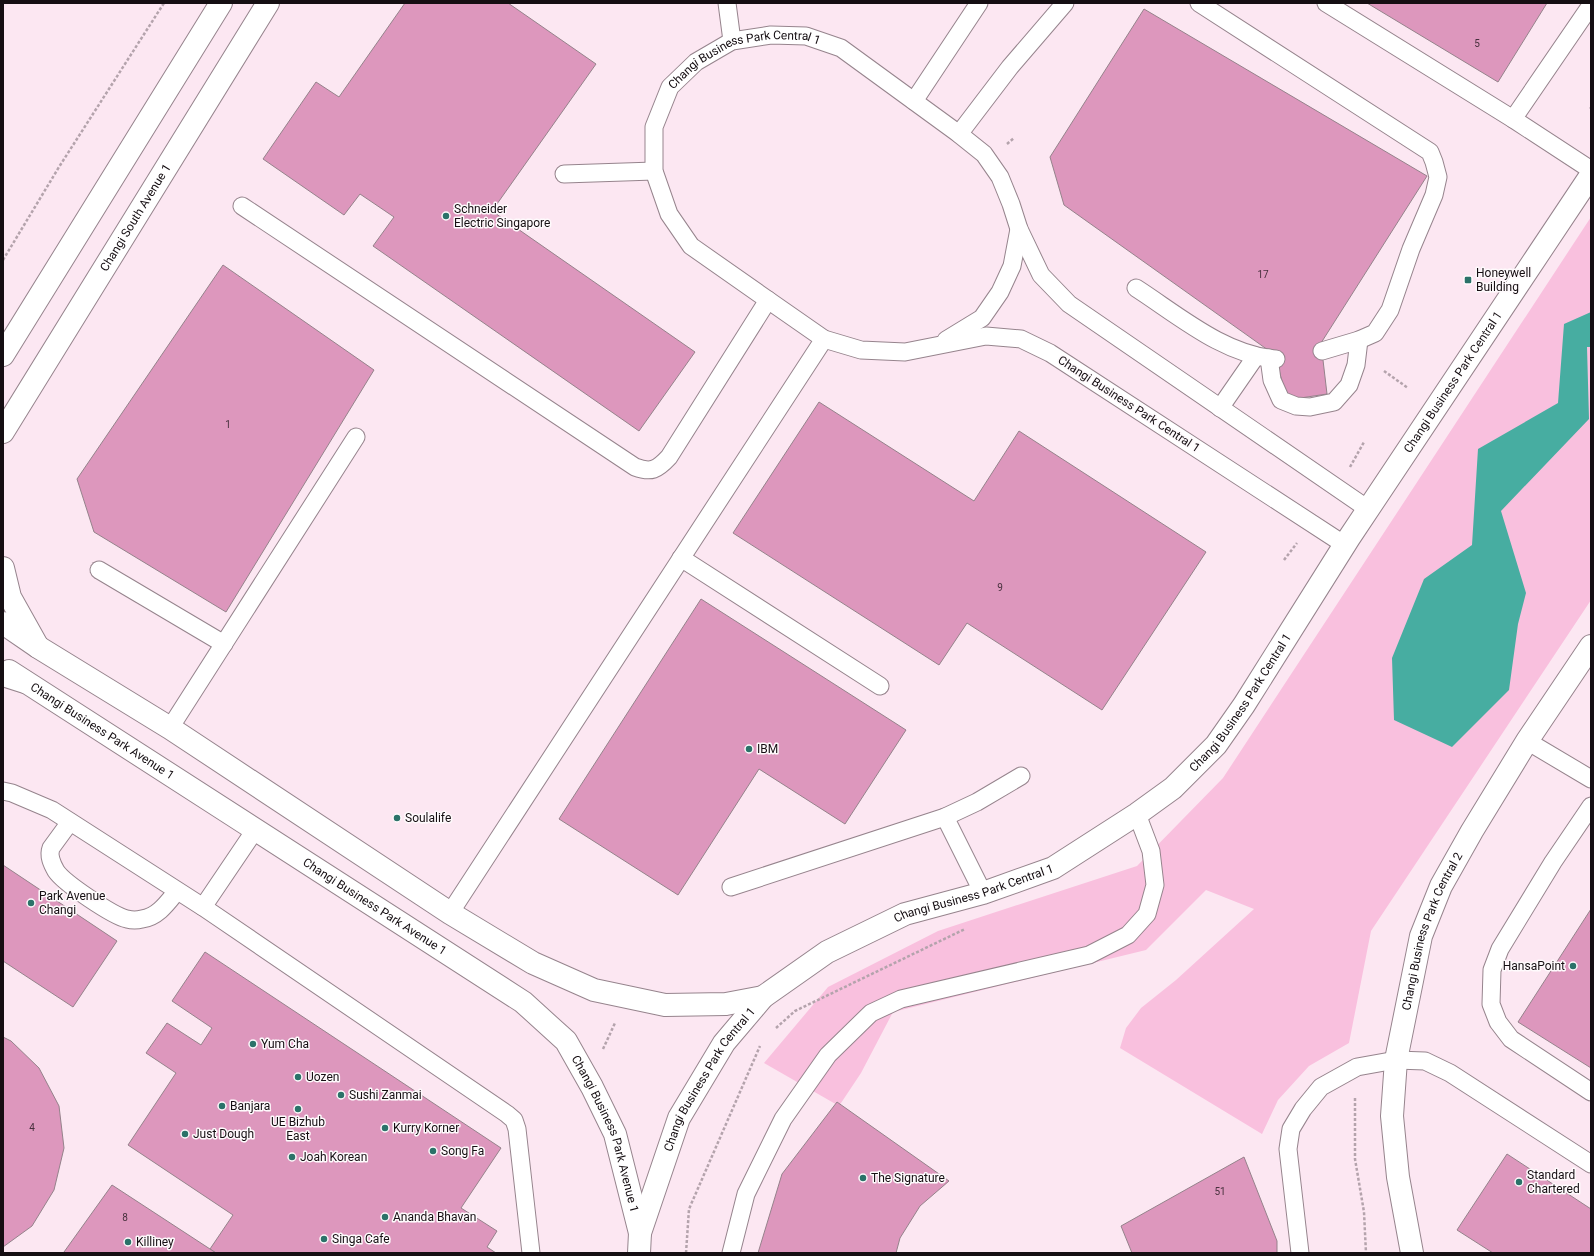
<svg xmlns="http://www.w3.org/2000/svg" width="1594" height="1256" viewBox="0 0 1594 1256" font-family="Roboto,sans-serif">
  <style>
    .green { fill: #f9c0de }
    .water { fill: #47ada1 }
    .building { fill: #dd97bd; stroke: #95828b }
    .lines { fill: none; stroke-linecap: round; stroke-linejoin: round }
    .service-casing { stroke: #96848d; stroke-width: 19 }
    .minor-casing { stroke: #96848d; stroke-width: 24 }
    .tertiary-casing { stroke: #96848d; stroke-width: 24 }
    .path { stroke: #b4a3ac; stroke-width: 2.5; stroke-dasharray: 3 2; stroke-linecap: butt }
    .service { stroke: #fff; stroke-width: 17 }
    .minor { stroke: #fff; stroke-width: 22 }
    .tertiary { stroke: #fff; stroke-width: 22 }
    .poi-dot { fill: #2b7269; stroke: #fefafc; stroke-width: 1.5 }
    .labels { text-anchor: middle; stroke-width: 3; stroke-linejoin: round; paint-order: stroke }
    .number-label { font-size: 10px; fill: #47303d }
    .street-label { font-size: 12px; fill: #150e12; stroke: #fefafc }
    .poi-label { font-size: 12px; fill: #150e12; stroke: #fefafc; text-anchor: start }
  </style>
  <rect width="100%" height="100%" fill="#fce7f2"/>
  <path class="green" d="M 1591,217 L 1591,600 L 1371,931 L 1349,1043 L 1309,1066 L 1278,1100 L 1262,1134 L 1120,1048 L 1126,1028 L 1141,1008 L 1176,980 L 1254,909 L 1206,890 L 1146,950 L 893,1012 L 861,1073 L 839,1106 L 764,1063 L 828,987 L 938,931 L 1137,866 L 1223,778 Z"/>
  <path class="water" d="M 1591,312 L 1591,347 L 1587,347 L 1589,419 L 1501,511 L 1526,593 L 1518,624 L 1509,690 L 1452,747 L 1394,720 L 1392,658 L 1424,579 L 1472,545 L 1478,449 L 1558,403 L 1564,324 Z"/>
  <g class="building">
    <path d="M 405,3 L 508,3 L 596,64 L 492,211 L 695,352 L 639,431 L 373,246 L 394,217 L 360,194 L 344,215 L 263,159 L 316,82 L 339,97 Z"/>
    <path d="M 1367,3 L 1547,3 L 1498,82 Z"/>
    <path d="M 1144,9 L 1427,176 L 1321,343 L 1327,394 L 1287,400 L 1275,355 L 1064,205 L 1050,157 Z"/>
    <path d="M 223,265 L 374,370 L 226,612 L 94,532 L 77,479 Z"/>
    <path d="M 819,402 L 974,501 L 1019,431 L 1206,552 L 1102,710 L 967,623 L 939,665 L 733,533 Z"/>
    <path d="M 701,599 L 906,730 L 845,824 L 759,769 L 678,895 L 559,819 Z"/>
    <path d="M 3,865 L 117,941 L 73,1007 L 3,961 Z"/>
    <path d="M 1591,909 L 1591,1068 L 1518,1022 Z"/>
    <path d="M 205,952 L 501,1148 L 461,1208 L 497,1231 L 487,1247 L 496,1253 L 216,1253 L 210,1249 L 233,1215 L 128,1145 L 176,1073 L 146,1053 L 167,1023 L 201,1045 L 212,1028 L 172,1001 Z"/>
    <path d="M 3,1037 L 11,1041 L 39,1068 L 59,1106 L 64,1148 L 54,1190 L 32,1226 L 3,1247 Z"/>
    <path d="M 837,1102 L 949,1181 L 920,1206 L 900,1238 L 896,1253 L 758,1253 L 782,1174 Z"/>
    <path d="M 1507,1154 L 1591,1209 L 1591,1253 L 1493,1253 L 1457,1230 Z"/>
    <path d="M 1244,1157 L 1277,1241 L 1277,1253 L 1132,1253 L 1121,1226 Z"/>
    <path d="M 112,1185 L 210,1249 L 216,1253 L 67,1253 L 64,1252 Z"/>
  </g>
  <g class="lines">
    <g class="service-casing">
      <g id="service">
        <path d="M 727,3 L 732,41"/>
        <path d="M 1199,3 L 1430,152 L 1434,162 L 1438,177 L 1434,195 L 1411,249 L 1390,310 L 1375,333 L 1359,340 L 1322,351"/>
        <path d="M 1326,3 L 1513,119 L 1591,170"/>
        <path d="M 914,101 L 979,3"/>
        <path d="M 1513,119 L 1591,5"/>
        <path d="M 959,134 L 1010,67 L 1065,3"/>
        <path d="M 564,174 L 654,171"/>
        <path d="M 242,206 L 635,467 C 651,473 657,470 669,457 L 768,300"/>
        <path d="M 1136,288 C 1178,315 1224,355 1276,359"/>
        <path d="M 946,340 L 982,318 L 1000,292 L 1012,266 L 1019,229"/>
        <path d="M 1269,358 L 1272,380 L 1281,400 L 1296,406 L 1310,407 L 1334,402 L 1349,385 L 1356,365 L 1359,340"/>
        <path d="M 1220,408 L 1256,356"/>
        <path id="s1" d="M 1345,545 L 1050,353 L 1021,339 L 986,336 L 905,352 L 861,350 L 824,339 L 768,300 L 691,246 L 669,214 L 654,171 L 654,127 L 670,87 L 696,62 L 732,41 L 771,35 L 806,36 L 841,48 L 959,134 L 984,154 L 1000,177 L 1011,204 L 1019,229 L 1041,275 L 1069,304 L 1368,509"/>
        <path d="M 681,558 L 880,686"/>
        <path d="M 99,570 L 224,644"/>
        <path d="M 170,728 L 356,437"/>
        <path d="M 1527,741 L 1591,779"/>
        <path d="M 3,791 L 12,793 L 52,810 L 203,907 L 507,1114 L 514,1120 L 517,1129 L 531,1253"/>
        <path d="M 1591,806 L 1553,862 L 1500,949 L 1492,970 L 1491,1004 L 1498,1022 L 1511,1039 L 1591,1092"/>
        <path d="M 945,817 L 983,893"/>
        <path d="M 70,822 L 51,848 C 48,856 52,864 56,871 C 64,883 113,916 127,919 C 131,920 138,920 142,919 C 158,917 168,902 177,891"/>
        <path d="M 731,887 L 945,817 L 977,802 L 1021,776"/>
        <path d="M 203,907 L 255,830"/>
        <path d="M 450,913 L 824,339"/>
        <path d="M 731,1253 L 746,1194 L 783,1119 L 828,1055 L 871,1013 L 901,999 L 1089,955 L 1128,935 L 1147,914 L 1155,885 L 1151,851 L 1137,814"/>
        <path d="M 1300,1253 L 1288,1149 L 1291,1129 L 1303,1109 L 1321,1087 L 1357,1067 L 1396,1060 L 1425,1061 L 1450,1073 L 1591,1164"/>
      </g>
    </g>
    <g class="minor-casing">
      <g id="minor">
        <path d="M 3,623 L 38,647 L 170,728 L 450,913 L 533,963 L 594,990 L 665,1005 L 726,1004 L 763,997"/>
        <path id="s2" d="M 9,671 L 523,1002 L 566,1041 L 592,1087 L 615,1134 L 640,1233"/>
        <path id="s3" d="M 639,1253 L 640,1233 L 679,1118 L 724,1043 L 763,997 L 827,952 L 905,914 L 983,893 L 1053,868 L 1137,814 L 1173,788 L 1216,745 L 1244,705 L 1349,538 L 1591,175"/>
        <path id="s4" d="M 1412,1253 L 1398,1177 L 1392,1116 L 1396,1060 L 1421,936 L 1441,886 L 1472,831 L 1527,741 L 1591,646"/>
      </g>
    </g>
    <g class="tertiary-casing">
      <g id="tertiary">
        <path d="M 3,355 L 221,3"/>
        <path id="s5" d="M 3,432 L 268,3"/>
        <path d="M 3,568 L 10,597 L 38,647"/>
        <path d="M 3,675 L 25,682"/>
      </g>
    </g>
    <g class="path">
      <path d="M 1590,107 L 1591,108"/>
      <path d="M 1007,144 L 1014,138"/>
      <path d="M 3,260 L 59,167 L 164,3"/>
      <path d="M 1384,371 L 1408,388"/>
      <path d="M 1350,467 L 1364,442"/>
      <path d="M 1284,560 L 1297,543"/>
      <path d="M 776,1028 L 795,1011 L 965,929"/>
      <path d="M 603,1049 L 615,1023"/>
      <path d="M 1355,1098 L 1355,1159 L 1364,1212 L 1366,1253"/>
      <path d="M 686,1253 L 689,1209 L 760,1046"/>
    </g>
    <use href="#service" class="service"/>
    <use href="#minor" class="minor"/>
    <use href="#tertiary" class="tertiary"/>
  </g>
  <g class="poi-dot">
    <circle cx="446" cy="216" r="4"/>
    <rect x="1464" y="276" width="8" height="8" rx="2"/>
    <circle cx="749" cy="749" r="4"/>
    <circle cx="397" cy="818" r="4"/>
    <circle cx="31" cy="903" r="4"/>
    <circle cx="1573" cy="966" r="4"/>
    <circle cx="253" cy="1044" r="4"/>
    <circle cx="298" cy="1077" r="4"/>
    <circle cx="341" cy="1095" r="4"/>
    <circle cx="222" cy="1106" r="4"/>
    <circle cx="298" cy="1109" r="4"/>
    <circle cx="385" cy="1128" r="4"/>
    <circle cx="185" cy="1134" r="4"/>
    <circle cx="433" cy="1151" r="4"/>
    <circle cx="292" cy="1157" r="4"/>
    <circle cx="863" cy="1178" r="4"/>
    <circle cx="1519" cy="1182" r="4"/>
    <circle cx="385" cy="1217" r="4"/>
    <circle cx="324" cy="1239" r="4"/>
    <circle cx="128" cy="1242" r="4"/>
  </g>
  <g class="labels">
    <g class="number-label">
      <text x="1477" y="47">5</text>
      <text x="1263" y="278">17</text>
      <text x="228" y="428">1</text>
      <text x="1000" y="591">9</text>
      <text x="32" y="1131">4</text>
      <text x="1220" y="1195">51</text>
      <text x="125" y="1221">8</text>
    </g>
    <g class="street-label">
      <text dy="4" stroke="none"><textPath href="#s1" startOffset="1002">Changi Business Park Central 1</textPath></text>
      <text dy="4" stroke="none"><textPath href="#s5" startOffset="252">Changi South Avenue 1</textPath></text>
      <text dy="4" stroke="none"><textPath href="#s3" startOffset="1248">Changi Business Park Central 1</textPath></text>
      <text transform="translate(1129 404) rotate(33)" y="4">Changi Business Park Central 1</text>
      <text dy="4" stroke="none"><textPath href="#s3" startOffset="863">Changi Business Park Central 1</textPath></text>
      <text dy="4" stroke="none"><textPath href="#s2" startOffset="111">Changi Business Park Avenue 1</textPath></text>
      <text dy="4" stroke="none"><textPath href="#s3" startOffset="526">Changi Business Park Central 1</textPath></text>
      <text dy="4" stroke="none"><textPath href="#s2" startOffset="435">Changi Business Park Avenue 1</textPath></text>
      <text dy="4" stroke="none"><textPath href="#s4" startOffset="329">Changi Business Park Central 2</textPath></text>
      <text dy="4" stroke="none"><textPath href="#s3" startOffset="190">Changi Business Park Central 1</textPath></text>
      <text dy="4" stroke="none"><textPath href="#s2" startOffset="771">Changi Business Park Avenue 1</textPath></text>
    </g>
    <g class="poi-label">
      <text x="454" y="213">Schneider<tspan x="454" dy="14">Electric Singapore</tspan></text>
      <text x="1476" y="277">Honeywell<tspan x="1476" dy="14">Building</tspan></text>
      <text x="757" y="753">IBM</text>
      <text x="405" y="822">Soulalife</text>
      <text x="39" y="900">Park Avenue<tspan x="39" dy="14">Changi</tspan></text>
      <text x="1565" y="970" text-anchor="end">HansaPoint</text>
      <text x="261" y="1048">Yum Cha</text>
      <text x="306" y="1081">Uozen</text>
      <text x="349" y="1099">Sushi Zanmai</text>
      <text x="230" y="1110">Banjara</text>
      <text x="298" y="1126" text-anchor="middle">UE Bizhub<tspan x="298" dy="14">East</tspan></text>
      <text x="393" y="1132">Kurry Korner</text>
      <text x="193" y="1138">Just Dough</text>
      <text x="441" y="1155">Song Fa</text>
      <text x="300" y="1161">Joah Korean</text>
      <text x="1527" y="1179">Standard<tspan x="1527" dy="14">Chartered</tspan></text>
      <text x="871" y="1182">The Signature</text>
      <text x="393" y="1221">Ananda Bhavan</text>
      <text x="332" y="1243">Singa Cafe</text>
      <text x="136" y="1246">Killiney</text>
    </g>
  </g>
  <rect width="1594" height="1256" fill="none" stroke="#150e12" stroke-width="8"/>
</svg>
